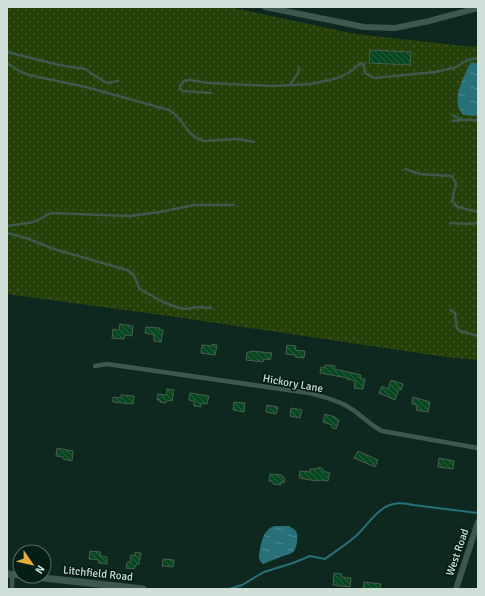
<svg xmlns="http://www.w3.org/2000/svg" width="485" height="596" viewBox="0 0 485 596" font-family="Signika,sans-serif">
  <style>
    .grass { fill: url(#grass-dots) }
    .water { fill: url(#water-ripples) }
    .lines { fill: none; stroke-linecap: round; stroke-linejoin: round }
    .stream { stroke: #287179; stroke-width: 2 }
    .building { fill: url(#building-back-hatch); stroke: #495d4d }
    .service { stroke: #3e584e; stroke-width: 2.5 }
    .minor { stroke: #3e584e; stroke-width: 4.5 }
    .tertiary { stroke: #3e584e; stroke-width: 6 }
    .secondary { stroke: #3e584e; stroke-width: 7 }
    .labels { text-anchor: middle; stroke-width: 3.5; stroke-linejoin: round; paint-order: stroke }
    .street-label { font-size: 11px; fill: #d0dfd8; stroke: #041e16 }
  </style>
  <defs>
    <pattern id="grass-dots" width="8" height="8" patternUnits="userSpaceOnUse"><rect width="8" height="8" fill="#254009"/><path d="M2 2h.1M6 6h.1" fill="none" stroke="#445b2c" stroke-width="1.8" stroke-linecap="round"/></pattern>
    <pattern id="water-ripples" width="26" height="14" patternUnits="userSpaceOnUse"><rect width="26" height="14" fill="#287179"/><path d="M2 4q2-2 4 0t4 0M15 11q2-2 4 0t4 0" fill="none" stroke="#508b91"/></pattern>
    <pattern id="building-back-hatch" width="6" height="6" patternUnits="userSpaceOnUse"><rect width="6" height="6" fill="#074720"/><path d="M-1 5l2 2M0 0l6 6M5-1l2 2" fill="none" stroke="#2a6140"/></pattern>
  </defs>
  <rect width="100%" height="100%" fill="#0e281f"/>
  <path class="grass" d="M 7,7 L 229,7 L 355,34 L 473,47 L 478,46 L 478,360 L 445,357 L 176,317 L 7,294 Z"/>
  <g class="water">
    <path d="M 472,62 L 478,64 L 478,116 L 463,115 C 453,103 459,88 464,76 C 467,70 468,66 472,62 Z"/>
    <path d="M 275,526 L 289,526 L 295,530 C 298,534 298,537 297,542 C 295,557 288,553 278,558 C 273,560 268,562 263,564 L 260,561 L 259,558 C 260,547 262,529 275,526 Z"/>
  </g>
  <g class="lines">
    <path class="stream" d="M 229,589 L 242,585 L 264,572 L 293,563 L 310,556 L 325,559 C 336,551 347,544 357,535 C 375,517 383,497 413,505 L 478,513"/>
  </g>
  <g class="building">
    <path d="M 370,50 L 411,52 L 410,65 L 369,63 Z"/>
    <path d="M 120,324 L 133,326 L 132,336 L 125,335 L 124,339 L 112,338 L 113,329 L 119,330 Z"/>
    <path d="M 146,327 L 160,328 L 159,330 L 163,330 L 161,342 L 154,341 L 154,335 L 145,333 Z"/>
    <path d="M 212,344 L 217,345 L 215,355 L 201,353 L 202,345 L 212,346 Z"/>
    <path d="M 287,345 L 296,346 L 295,350 L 305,351 L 304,358 L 295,357 L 295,355 L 286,354 Z"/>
    <path d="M 251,351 L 272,353 L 270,360 L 264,359 L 263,362 L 246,360 L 247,352 L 251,352 Z"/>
    <path d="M 325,365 L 335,366 L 335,369 L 361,375 L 360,378 L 365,379 L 363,389 L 354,388 L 355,381 L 347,379 L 348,378 L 320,373 L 321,367 L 325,368 Z"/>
    <path d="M 391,380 L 403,384 L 401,390 L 399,389 L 395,400 L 379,393 L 382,386 L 388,389 Z"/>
    <path d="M 167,389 L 174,390 L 172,401 L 167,400 L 166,403 L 160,402 L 160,400 L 157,400 L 158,394 L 166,395 Z"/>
    <path d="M 190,393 L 209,396 L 207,404 L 201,403 L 201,407 L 194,406 L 194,401 L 189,400 Z"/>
    <path d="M 121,395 L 134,396 L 133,404 L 113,402 L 113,397 L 121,398 Z"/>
    <path d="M 413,397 L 430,402 L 428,412 L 416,410 L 417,405 L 412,404 Z"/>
    <path d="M 234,402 L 245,403 L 244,412 L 233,410 Z"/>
    <path d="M 267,405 L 278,407 L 276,414 L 266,412 Z"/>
    <path d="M 291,408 L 302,410 L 300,418 L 290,416 Z"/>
    <path d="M 325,414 L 335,417 L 335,418 L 339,420 L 336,429 L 331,427 L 332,425 L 323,422 Z"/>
    <path d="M 57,448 L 73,451 L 72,461 L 63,459 L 63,457 L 56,456 Z"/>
    <path d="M 358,451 L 378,460 L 375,467 L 354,458 Z"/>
    <path d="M 439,458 L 454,461 L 453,469 L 438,467 Z"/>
    <path d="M 320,467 L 323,469 L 323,471 L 330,473 L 328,481 L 322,480 L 316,481 L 299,478 L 300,471 L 310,472 L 310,469 L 315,469 Z"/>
    <path d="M 270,474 L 282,475 L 282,477 L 285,478 L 284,483 L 281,482 L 281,485 L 273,484 L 274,482 L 269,481 Z"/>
    <path d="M 90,551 L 100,552 L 101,556 L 107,557 L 107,564 L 99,563 L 99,560 L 89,559 Z"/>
    <path d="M 135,552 L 141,553 L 139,564 L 137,564 L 134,569 L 126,568 L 127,562 L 130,562 L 131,555 L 135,556 Z"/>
    <path d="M 163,559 L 174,560 L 173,567 L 162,566 Z"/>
    <path d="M 334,573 L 342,574 L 341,577 L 351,578 L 350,587 L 333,585 Z"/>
    <path d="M 364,582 L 381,584 L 380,589 L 363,589 Z"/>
  </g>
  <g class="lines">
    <g class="service">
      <path d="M 7,52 L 59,65 L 85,69 L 103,81 L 108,83 L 118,81"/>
      <path d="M 7,63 L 21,72 L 29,75 L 86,87 L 169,110 C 186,120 185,136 204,141 L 237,139 L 254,142"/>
      <path d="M 290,85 L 298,73 L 299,68"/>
      <path d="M 211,93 L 183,91 L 180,89 L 180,86 L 184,81 L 189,80 L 208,83 L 273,86 L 311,84 L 338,78 L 350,72 L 361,63 L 364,64 L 365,73 L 374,78 L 435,72 L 454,68 L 468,60 L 478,58"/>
      <path d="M 453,115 L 463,120 L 478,120"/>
      <path d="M 453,121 L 462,120"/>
      <path d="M 405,169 L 420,174 L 452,176 L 456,183 L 452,201 L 458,207 L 478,212"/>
      <path d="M 450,223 L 472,224 L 478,222"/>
      <path d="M 7,226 L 34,222 L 51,213 L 130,216 L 160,212 L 194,205 L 234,205"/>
      <path d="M 7,233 L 26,238 L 54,249 L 127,270 C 138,275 134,281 140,289 L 163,302 L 179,308 L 187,309 L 197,307 L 211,308"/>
      <path d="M 450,310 L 455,313 L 457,328 L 460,331 L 478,336"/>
    </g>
    <g class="minor">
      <path d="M 95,366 L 107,364 L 309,393 C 321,396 334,399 345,405 C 359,412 368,424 382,431 L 478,448"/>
      <path d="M 12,589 L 12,574"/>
    </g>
    <g class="tertiary">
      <path d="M 265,7 L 364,27 L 395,28 L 429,21 L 478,8"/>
      <path d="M 456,589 L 478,522"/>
    </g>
    <g class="secondary">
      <path d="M 7,574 L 20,575"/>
      <path d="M 26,576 L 143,589"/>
    </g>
  </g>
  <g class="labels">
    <g class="street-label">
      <text transform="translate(293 383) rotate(10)" y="4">Hickory Lane</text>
      <text transform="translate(457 552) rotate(-71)" y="4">West Road</text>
      <text transform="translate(98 573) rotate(6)" y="4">Litchfield Road</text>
    </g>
  </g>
  <rect width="485" height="596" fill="none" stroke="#d0dfd8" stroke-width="16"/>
  <g transform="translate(32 564) rotate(124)"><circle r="19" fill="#041e16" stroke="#566b64"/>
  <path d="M0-3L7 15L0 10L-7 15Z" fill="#e9ab38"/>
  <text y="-6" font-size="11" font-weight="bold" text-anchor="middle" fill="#d0dfd8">N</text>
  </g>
</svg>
